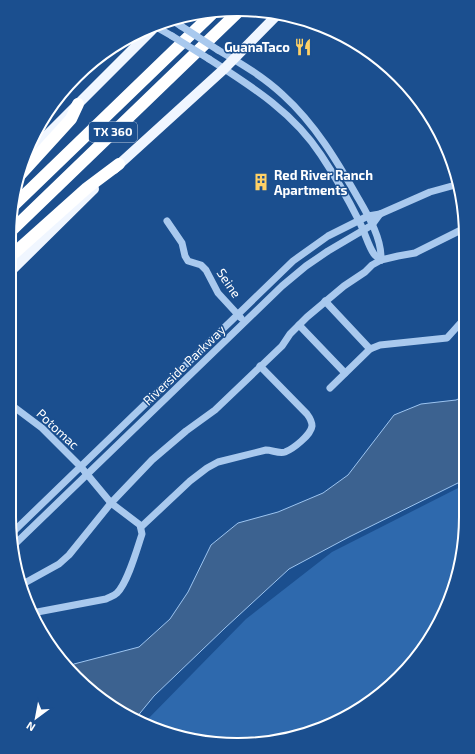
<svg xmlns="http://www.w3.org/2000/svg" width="475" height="754" viewBox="0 0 475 754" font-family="'Exo 2',sans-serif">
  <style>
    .green { fill: #2e69ad }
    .water { fill: #3c6290; stroke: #9cc4f0 }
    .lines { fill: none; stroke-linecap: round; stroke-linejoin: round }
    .minor { stroke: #a9c9ee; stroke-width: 7 }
    .major { stroke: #f0f6ff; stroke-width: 10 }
    .highway { stroke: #fff; stroke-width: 12 }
    .minor-bridge { stroke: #a9c9ee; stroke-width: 7 }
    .labels { text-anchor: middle; stroke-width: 3; stroke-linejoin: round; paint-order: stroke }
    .shield { fill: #1b4f8f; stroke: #bbcadd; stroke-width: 1 }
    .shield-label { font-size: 12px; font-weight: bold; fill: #fff }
    .poi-label { font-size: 13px; font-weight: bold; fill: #fff; stroke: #1b4f8f; text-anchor: end }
    .street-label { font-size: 13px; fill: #fff; stroke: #1b4f8f }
    .rim { fill: none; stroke: #fff; stroke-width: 2 }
  </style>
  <rect width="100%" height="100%" fill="#1b4f8f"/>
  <path class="green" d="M 464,485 L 464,546 L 449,604 L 433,631 L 415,653 L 414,660 L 365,706 L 297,737 L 223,745 L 164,733 L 145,722 L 246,619 L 332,552 Z"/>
  <g class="water">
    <path d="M 465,396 L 464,480 L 349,537 L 289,569 L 225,628 L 154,696 L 136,718 L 99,698 L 69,667 L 74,664 L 139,647 L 170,619 L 188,592 L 211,545 L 238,523 L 278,512 L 323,493 L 348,475 L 394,415 L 421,404 L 456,400 Z"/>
    <path d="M 436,626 L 419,656 L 414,660 C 416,647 425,635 436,626 Z"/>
  </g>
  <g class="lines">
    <g class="minor">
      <path d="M 175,22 L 181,26"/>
      <path d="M 158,28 L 172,36"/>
      <path d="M 218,50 C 240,63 264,77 283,95 C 315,124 337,161 358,198 C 369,217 382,239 381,260"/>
      <path d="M 209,59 C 251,86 293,112 321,155 C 335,176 348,199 359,221 C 364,230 369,248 374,254 C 376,257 379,258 381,260"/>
      <path d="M 167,221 L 182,243 L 185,256 L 188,261 L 201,265 L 206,270 L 218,293 L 241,318"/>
      <path d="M 325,301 L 370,349"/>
      <path d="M 299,325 L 345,373"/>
      <path d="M 330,388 L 370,349 L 380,345 L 447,338 L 465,318"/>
      <path d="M 10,404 L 42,428 L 81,467 L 111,503 L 140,525 L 142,534 C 137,549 128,582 117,593 C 114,596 109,597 106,599 L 32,613"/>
      <path d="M 141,527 L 190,481 L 207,468 L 218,462 L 266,450 C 272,450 279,454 285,452 C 293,449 311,435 312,426 C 312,421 310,418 307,414 L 260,366"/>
      <path d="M 12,533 L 293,261 L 328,236 L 368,216 L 380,214 L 430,192 L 459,184"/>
      <path d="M 14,545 L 282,286 L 306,266 L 328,251 L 372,225 L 380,214"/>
      <path d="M 21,585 L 59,564 L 69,555 L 111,503 L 152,460 L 186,431 L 215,410 L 282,346 L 290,334 L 307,317 L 344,286 L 365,272 L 372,265 L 381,260 L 398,256 L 415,253 L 465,228"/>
    </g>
    <g class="major">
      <path d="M 25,157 L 152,30"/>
      <path d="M 114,169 L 224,69 L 277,15"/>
      <path d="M 11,271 L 94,189"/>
    </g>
    <g class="highway">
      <path d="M 20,175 L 71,119 L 78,104"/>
      <path d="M 11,208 L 215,11"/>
      <path d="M 11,231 L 237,13"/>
      <path d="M 11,256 L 87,188 L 119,164"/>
    </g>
    <g class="minor-bridge">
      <path d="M 181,26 L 218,50"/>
      <path d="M 172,36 L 209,59"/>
    </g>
  </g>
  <defs>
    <g id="restaurant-bare" transform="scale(1.38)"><path d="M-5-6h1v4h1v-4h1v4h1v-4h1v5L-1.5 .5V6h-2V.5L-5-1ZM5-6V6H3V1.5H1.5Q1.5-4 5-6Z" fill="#ffd166" stroke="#1b4f8f" stroke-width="2.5" paint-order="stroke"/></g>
    <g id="building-bare" transform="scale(1.38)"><path d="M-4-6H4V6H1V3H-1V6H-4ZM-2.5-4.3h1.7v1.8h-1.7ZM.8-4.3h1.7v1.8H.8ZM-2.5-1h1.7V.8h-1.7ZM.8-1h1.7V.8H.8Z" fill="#ffd166" stroke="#1b4f8f" stroke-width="2.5" paint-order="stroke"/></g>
  </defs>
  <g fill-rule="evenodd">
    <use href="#restaurant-bare" x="303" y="47"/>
    <use href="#building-bare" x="261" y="182"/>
  </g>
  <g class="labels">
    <rect class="shield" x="89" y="122" width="48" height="20" rx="3"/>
    <g class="shield-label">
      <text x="113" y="136">TX 360</text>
    </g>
    <g class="poi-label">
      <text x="290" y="52">GuanaTaco</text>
      <text x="274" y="180" text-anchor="start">Red River Ranch<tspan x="274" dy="15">Apartments</tspan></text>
    </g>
    <g class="street-label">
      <text transform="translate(229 283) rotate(56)" y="5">Seine</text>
      <text transform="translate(184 365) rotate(-44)" y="5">Riverside Parkway</text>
      <text transform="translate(58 429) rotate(43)" y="5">Potomac</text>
    </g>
  </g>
  <path d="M0 0H475V754H0ZM237 16H238A221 221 0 0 1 459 237V517A221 221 0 0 1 238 738H237A221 221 0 0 1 16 517V237A221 221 0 0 1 237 16Z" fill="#1b4f8f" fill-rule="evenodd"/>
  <path class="rim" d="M237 16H238A221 221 0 0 1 459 237V517A221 221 0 0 1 238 738H237A221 221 0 0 1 16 517V237A221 221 0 0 1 237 16Z"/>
  <g transform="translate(36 718) rotate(212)" stroke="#1b4f8f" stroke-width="3" paint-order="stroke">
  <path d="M0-3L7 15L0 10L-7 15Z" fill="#ffffff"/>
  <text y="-6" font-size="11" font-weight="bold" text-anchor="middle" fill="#ffffff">N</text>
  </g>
</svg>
